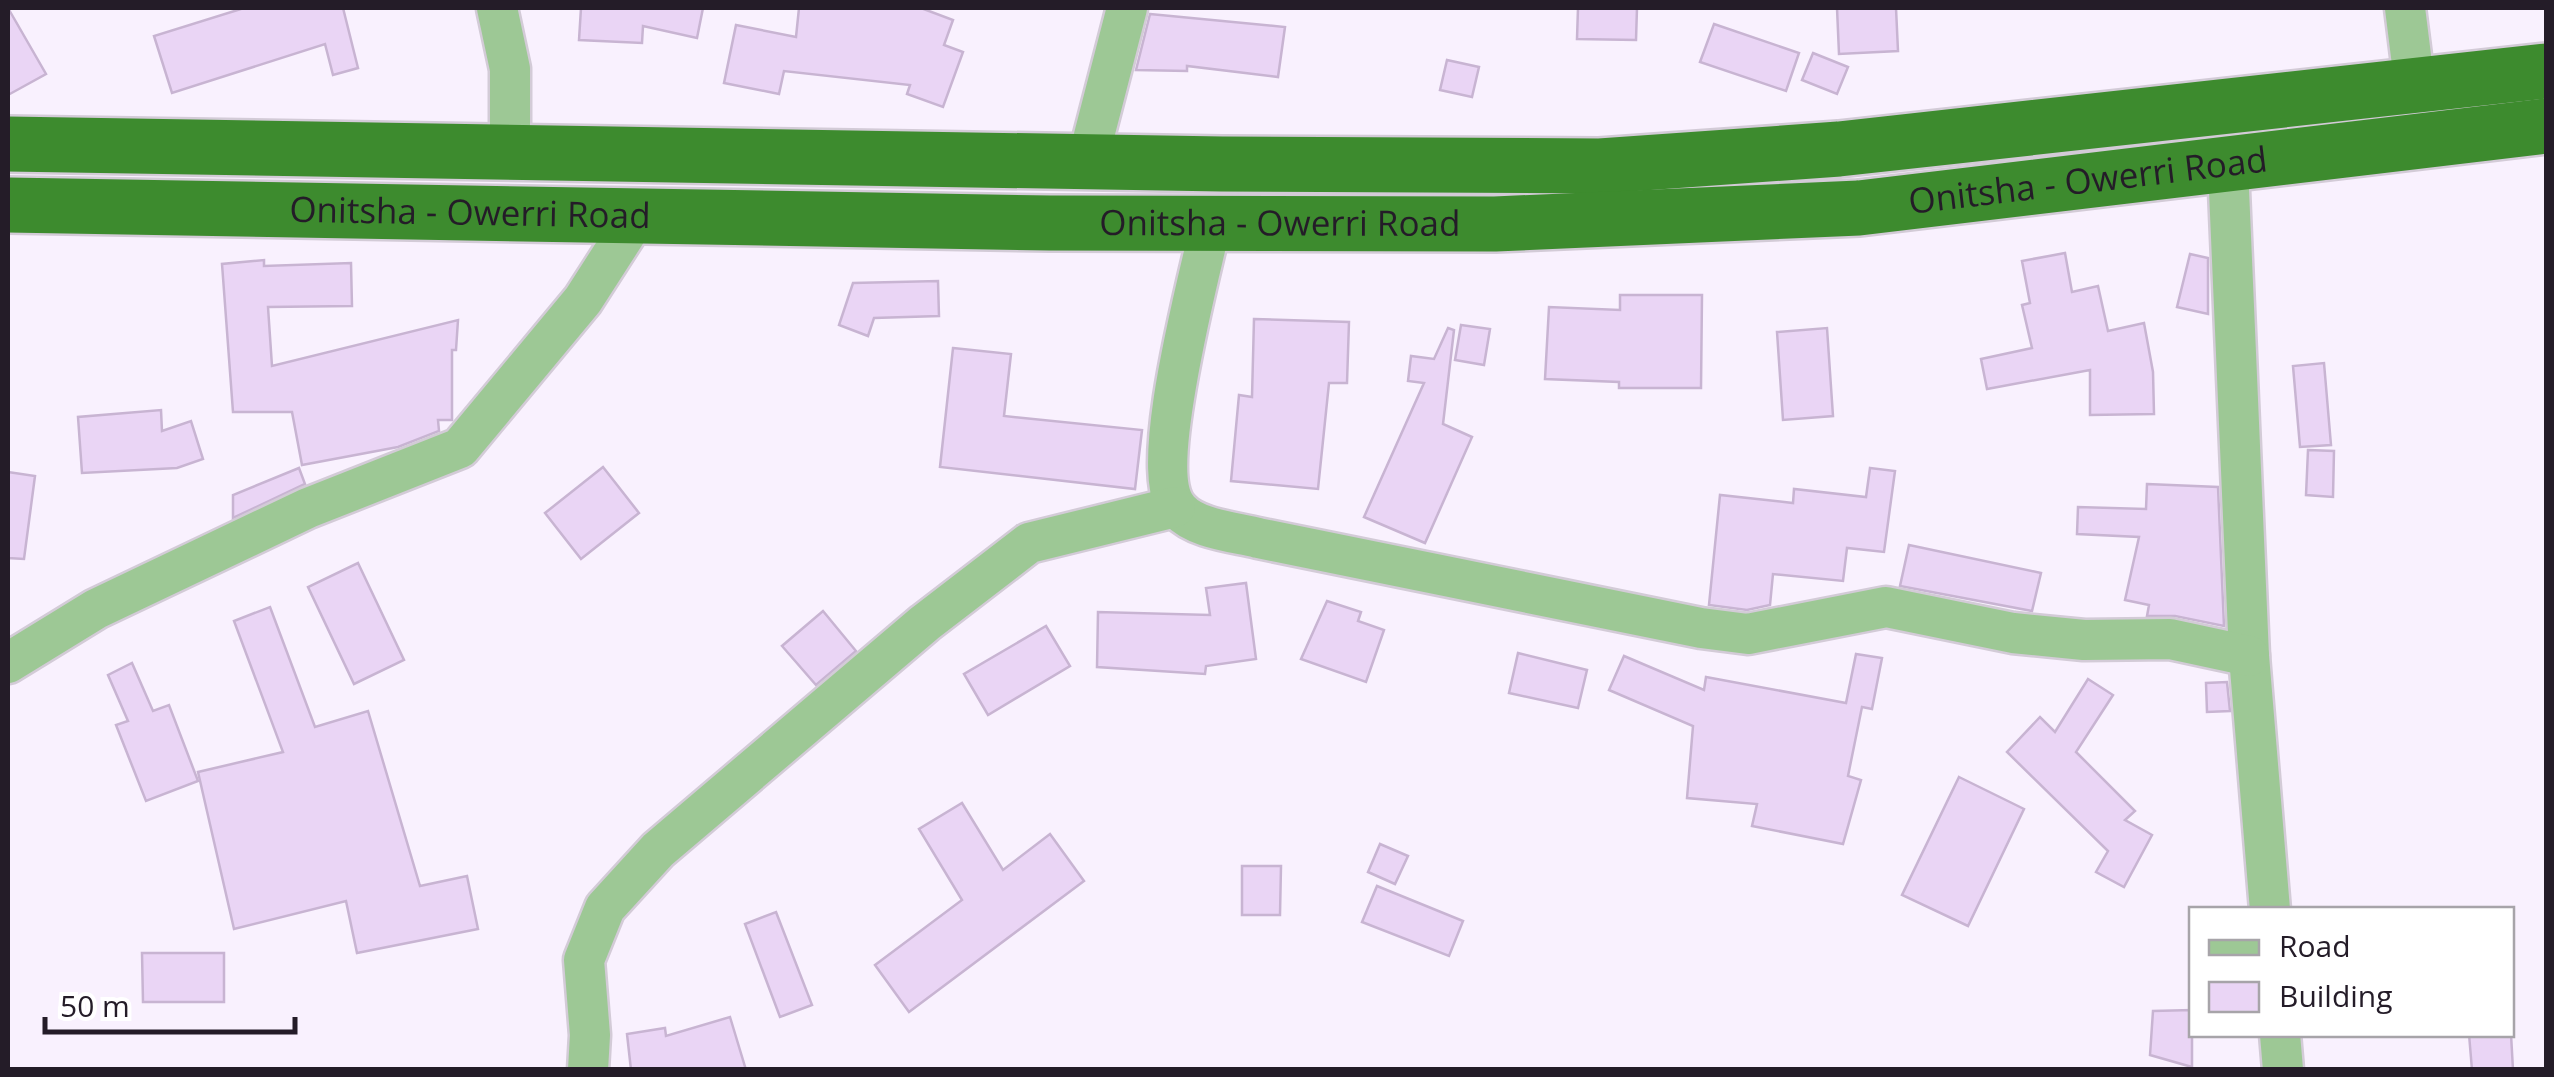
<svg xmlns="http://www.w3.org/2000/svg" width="2554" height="1077" viewBox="0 0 2554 1077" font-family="'Open Sans',sans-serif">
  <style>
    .building { fill: #ead5f5; stroke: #c8b4d2; stroke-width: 2.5 }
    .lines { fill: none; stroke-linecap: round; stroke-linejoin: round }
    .minor-casing { stroke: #d3cbd7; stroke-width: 45 }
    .highway-casing { stroke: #d3cbd7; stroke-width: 60 }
    .minor { stroke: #9dc895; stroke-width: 40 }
    .highway { stroke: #3d8b2e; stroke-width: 55 }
    .labels { text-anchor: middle; stroke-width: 8; stroke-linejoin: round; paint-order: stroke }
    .street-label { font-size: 35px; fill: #241c28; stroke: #fff }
  </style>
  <rect width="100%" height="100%" fill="#f9f1fe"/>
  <g class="building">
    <path d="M 8,8 L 46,74 L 8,95 Z"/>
    <path d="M 244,8 L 343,8 L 358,68 L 333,75 L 325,44 L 172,93 L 154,36 Z"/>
    <path d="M 581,8 L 703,8 L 697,38 L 643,26 L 642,43 L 579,40 Z"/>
    <path d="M 799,8 L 921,8 L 953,20 L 944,45 L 963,52 L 943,107 L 907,94 L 910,85 L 784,71 L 779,94 L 724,83 L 736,25 L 796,37 Z"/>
    <path d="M 1578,8 L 1637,8 L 1636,40 L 1577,39 Z"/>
    <path d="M 1837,8 L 1896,8 L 1898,51 L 1839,54 Z"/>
    <path d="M 1150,14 L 1285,27 L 1278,77 L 1187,66 L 1187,71 L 1136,70 Z"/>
    <path d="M 1714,24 L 1799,53 L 1786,91 L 1700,62 Z"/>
    <path d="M 1813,53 L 1848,67 L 1837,94 L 1802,80 Z"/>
    <path d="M 1447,60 L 1479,67 L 1472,97 L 1440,90 Z"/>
    <path d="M 2065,253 L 2072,292 L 2098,286 L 2108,331 L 2144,323 L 2153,372 L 2154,414 L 2090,415 L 2090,370 L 1987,389 L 1981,359 L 2032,348 L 2022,305 L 2030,303 L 2022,261 Z"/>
    <path d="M 2190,254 L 2208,258 L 2208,314 L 2177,307 Z"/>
    <path d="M 264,260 L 264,266 L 351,263 L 352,306 L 268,307 L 272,366 L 458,320 L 456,350 L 452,350 L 452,420 L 438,420 L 439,431 L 398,447 L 302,465 L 292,412 L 233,412 L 222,264 Z"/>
    <path d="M 938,281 L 939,316 L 874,318 L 868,336 L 839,325 L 853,283 Z"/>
    <path d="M 1620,295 L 1702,295 L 1701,388 L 1619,388 L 1619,382 L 1545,379 L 1549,307 L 1620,310 Z"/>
    <path d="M 1254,319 L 1349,322 L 1347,383 L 1329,383 L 1318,489 L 1231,481 L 1239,395 L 1252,397 Z"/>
    <path d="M 1461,325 L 1490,329 L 1484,365 L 1455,360 Z"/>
    <path d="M 1448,328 L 1454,330 L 1443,424 L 1472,437 L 1425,543 L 1364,517 L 1424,383 L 1408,381 L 1411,356 L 1434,359 Z"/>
    <path d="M 1827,328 L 1833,416 L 1783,420 L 1777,332 Z"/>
    <path d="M 953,348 L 1011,354 L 1004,416 L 1142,430 L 1135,489 L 940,467 Z"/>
    <path d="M 2324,363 L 2331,445 L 2300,447 L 2293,366 Z"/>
    <path d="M 161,410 L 162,431 L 191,421 L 203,459 L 177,468 L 82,473 L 78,417 Z"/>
    <path d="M 2308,450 L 2334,451 L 2333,497 L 2306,495 Z"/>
    <path d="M 603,467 L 639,513 L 581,559 L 545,513 Z"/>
    <path d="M 299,468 L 305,484 L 233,518 L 233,495 Z"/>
    <path d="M 1870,468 L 1895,471 L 1884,552 L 1847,548 L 1843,581 L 1773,574 L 1770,605 L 1747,610 L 1709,605 L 1720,495 L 1793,503 L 1794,489 L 1866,497 Z"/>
    <path d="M 8,472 L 35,476 L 24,559 L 8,558 Z"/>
    <path d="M 2147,484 L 2218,487 L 2224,626 L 2175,616 L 2147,616 L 2149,605 L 2125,600 L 2139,537 L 2077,534 L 2078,507 L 2146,509 Z"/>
    <path d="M 1909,545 L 2041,573 L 2032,611 L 1900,586 Z"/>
    <path d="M 358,563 L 404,660 L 354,684 L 308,587 Z"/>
    <path d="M 1246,583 L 1256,659 L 1206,666 L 1205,674 L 1097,667 L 1098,612 L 1210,615 L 1206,588 Z"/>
    <path d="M 1327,601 L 1361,612 L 1358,621 L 1384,630 L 1366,682 L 1301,659 Z"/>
    <path d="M 270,607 L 315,727 L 368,711 L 420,886 L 467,876 L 478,929 L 357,953 L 346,901 L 234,929 L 198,772 L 283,752 L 234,621 Z"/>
    <path d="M 823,611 L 856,651 L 816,685 L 782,646 Z"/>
    <path d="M 1046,626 L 1070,666 L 988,715 L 964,674 Z"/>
    <path d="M 1518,653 L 1587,670 L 1578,708 L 1509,693 Z"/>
    <path d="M 1856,654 L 1882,658 L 1872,709 L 1862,707 L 1848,776 L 1861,780 L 1843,844 L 1752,826 L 1757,804 L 1687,798 L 1693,726 L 1609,690 L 1624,656 L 1704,690 L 1706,677 L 1846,703 Z"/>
    <path d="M 132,663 L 153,711 L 169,705 L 198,781 L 146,801 L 116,725 L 128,721 L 108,675 Z"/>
    <path d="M 2088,679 L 2113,695 L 2076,752 L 2135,811 L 2125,820 L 2152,835 L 2124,887 L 2096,872 L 2108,851 L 2007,752 L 2040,717 L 2055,732 Z"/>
    <path d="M 2227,682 L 2230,711 L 2207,712 L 2206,683 Z"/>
    <path d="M 1959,777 L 2024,809 L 1968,926 L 1902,895 Z"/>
    <path d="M 962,803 L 1003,870 L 1050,834 L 1084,881 L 909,1012 L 875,965 L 962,900 L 919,829 Z"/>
    <path d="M 1380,844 L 1408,856 L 1395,884 L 1368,872 Z"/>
    <path d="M 1242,866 L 1281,866 L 1280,915 L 1242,915 Z"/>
    <path d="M 1377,886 L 1463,921 L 1449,956 L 1362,922 Z"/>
    <path d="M 776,912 L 812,1005 L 780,1017 L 745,924 Z"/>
    <path d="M 142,953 L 224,953 L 224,1002 L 143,1002 Z"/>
    <path d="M 2192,1010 L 2192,1067 L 2150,1055 L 2153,1011 Z"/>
    <path d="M 730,1017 L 746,1070 L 631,1070 L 627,1034 L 665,1028 L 666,1036 Z"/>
    <path d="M 2469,1034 L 2511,1034 L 2513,1070 L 2472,1070 Z"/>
  </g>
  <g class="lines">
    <g class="minor-casing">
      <g id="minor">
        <path d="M 497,8 L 510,69 L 510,151"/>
        <path d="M 2405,8 L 2415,88"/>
        <path d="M 1088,159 L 1127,8"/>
        <path d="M 2228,167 L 2249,656 L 2270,910"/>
        <path d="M 1211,223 C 1200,275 1145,474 1179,510 C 1196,529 1234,532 1258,538 L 1701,628 L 1748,634 L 1886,607 L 2013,633 L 2084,640 L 2170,639 L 2249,656"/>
        <path d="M 8,663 L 96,609 L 308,508 L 460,448 L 583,300 L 637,216"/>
        <path d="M 2280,1034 L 2283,1070"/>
        <path d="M 588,1070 L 590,1035 L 584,960 L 605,908 L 658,850 L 925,623 L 1029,543 L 1175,507"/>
      </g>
    </g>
    <g class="highway-casing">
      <g id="highway">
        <path d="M 8,144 L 1222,164 L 1600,166 L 1839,149 L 2546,71"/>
        <path id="s1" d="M 8,205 L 1050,223 L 1495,224 L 1859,208 L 2546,126"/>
      </g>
    </g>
    <use href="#minor" class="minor"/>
    <use href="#highway" class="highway"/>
  </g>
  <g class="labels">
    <g class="street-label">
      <text dy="12" stroke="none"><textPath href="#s1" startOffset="2082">Onitsha - Owerri Road</textPath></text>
      <text dy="12" stroke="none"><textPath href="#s1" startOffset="462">Onitsha - Owerri Road</textPath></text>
      <text dy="12" stroke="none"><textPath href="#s1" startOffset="1272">Onitsha - Owerri Road</textPath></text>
    </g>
  </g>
  <rect width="2554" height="1077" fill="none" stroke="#241c28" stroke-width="20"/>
  <rect x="2189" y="907" width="325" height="130" fill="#ffffff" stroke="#a7a4a9" stroke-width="2.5"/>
  <rect x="2209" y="940" width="50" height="15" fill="#9dc895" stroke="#a7a4a9" stroke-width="2.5"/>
  <text x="2279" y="957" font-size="30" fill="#241c28">Road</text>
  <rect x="2209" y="982" width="50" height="30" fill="#ead5f5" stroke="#a7a4a9" stroke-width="2.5"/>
  <text x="2279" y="1007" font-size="30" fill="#241c28">Building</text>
  <path d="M45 1017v15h250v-15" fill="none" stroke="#241c28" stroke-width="5"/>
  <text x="60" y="1017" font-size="30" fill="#241c28" stroke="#ffffff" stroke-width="8" paint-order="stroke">50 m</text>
</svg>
